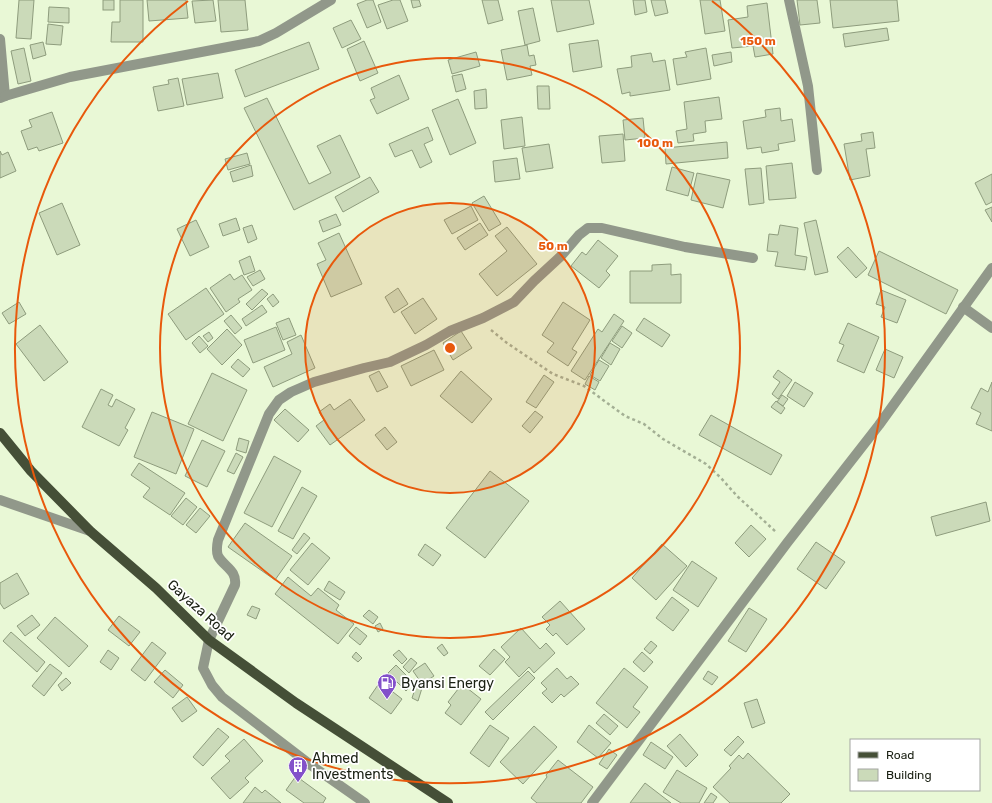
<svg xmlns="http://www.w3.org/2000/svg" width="992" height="803" viewBox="0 0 992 803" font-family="Rubik,sans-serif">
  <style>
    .building { fill: #cbdab9; stroke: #8e9c7d }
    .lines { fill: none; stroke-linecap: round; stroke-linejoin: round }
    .path { stroke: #a3af94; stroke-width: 2.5; stroke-dasharray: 3 3; stroke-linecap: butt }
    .minor { stroke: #91988a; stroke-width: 10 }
    .primary { stroke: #454f37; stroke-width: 10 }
    .ring { fill: none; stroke: #e8590c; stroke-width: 2 }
    .labels { text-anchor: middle; stroke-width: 3.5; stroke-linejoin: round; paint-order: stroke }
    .street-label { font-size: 14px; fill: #1a2013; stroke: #fff }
    .poi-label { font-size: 14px; fill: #1a2013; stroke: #fff; text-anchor: start }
    .centre { fill: #e8590c; stroke: #fff; stroke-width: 2 }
    .ring-label { font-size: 12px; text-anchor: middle; font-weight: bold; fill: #e8590c; stroke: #fff; stroke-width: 3.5; stroke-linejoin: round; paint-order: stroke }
  </style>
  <rect width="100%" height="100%" fill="#e9f8d6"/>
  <g class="building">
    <path d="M 19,0 L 34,0 L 31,39 L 16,38 Z"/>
    <rect x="103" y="0" width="11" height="10"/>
    <path d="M 120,0 L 143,0 L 143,42 L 111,42 L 112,22 L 120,22 Z"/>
    <path d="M 147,0 L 186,0 L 188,18 L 149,21 Z"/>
    <path d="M 213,0 L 216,21 L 195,23 L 192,1 Z"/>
    <path d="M 218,0 L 245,0 L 248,30 L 221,32 Z"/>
    <path d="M 367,0 L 373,0 L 381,22 L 367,28 L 357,4 Z"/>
    <path d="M 393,0 L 400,0 L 408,21 L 387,29 L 378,5 Z"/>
    <path d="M 411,0 L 419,0 L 421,6 L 413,8 Z"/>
    <path d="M 482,0 L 498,0 L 503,20 L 488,24 Z"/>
    <path d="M 551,0 L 589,0 L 594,24 L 557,32 Z"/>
    <path d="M 633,0 L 645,0 L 647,12 L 635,15 Z"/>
    <path d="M 651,0 L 665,0 L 668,13 L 655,16 Z"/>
    <path d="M 700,0 L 720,0 L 725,31 L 705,34 Z"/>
    <path d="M 797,0 L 817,0 L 820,23 L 800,25 Z"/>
    <path d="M 830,0 L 897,0 L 899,21 L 833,28 Z"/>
    <path d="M 767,3 L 773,54 L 755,57 L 753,46 L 732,48 L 728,20 L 748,17 L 747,6 Z"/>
    <path d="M 49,7 L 69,8 L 69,23 L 48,22 Z"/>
    <path d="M 533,8 L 540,41 L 525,45 L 518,11 Z"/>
    <path d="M 351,20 L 361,39 L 342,48 L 333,28 Z"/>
    <path d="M 48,24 L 63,26 L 61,45 L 46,44 Z"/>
    <path d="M 887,28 L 889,40 L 845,47 L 843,34 Z"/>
    <path d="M 598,40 L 602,67 L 573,72 L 569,44 Z"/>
    <path d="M 364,41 L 378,73 L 360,81 L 347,49 Z"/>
    <path d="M 43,42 L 46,55 L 33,59 L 30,45 Z"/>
    <path d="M 309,42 L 319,69 L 245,97 L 235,70 Z"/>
    <path d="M 527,45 L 529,56 L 534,55 L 536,65 L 530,66 L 532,75 L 507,80 L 501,50 Z"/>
    <path d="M 24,48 L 31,81 L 18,84 L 11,51 Z"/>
    <path d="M 706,48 L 711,79 L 677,85 L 673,59 L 687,57 L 685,52 Z"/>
    <path d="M 476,52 L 480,66 L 452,74 L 448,60 Z"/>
    <path d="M 731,52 L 732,62 L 714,66 L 712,55 Z"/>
    <path d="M 651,53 L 653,62 L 665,60 L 670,90 L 630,96 L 630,92 L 622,94 L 617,69 L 632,67 L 631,56 Z"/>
    <path d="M 218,73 L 223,98 L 187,105 L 182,79 Z"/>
    <path d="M 462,74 L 466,89 L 456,92 L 452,76 Z"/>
    <path d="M 399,75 L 409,99 L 377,114 L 370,100 L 375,98 L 371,88 Z"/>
    <path d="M 178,78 L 184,106 L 158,111 L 153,87 L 169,84 L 168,80 Z"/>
    <path d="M 537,86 L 549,86 L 550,109 L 538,109 Z"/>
    <path d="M 486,89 L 487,108 L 475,109 L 474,91 Z"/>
    <path d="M 719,97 L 722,119 L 705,121 L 706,132 L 693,134 L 694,141 L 678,143 L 676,131 L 687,129 L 684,102 Z"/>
    <path d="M 267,98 L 309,184 L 331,173 L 317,146 L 340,135 L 360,177 L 294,210 L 244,108 Z"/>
    <path d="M 458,99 L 476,143 L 450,155 L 432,110 Z"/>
    <path d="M 780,108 L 781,121 L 792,119 L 795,141 L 778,144 L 779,150 L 762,153 L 761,147 L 747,149 L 743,121 L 766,117 L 765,110 Z"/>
    <path d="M 52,112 L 63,143 L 39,151 L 37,147 L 28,150 L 21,131 L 32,127 L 29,120 Z"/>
    <path d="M 522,117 L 525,146 L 504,149 L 501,120 Z"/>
    <path d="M 643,118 L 645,138 L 625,140 L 623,120 Z"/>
    <path d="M 428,127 L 433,140 L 424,144 L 432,162 L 420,168 L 412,150 L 395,157 L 389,144 Z"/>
    <path d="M 873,132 L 875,148 L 866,149 L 870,176 L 850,180 L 844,144 L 862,141 L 861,134 Z"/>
    <path d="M 623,134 L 625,161 L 602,163 L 599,136 Z"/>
    <path d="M 727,142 L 728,158 L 666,164 L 665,148 Z"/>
    <path d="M 549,144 L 553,168 L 526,172 L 522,148 Z"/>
    <path d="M 0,151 L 2,155 L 8,152 L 16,171 L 0,178 Z"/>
    <path d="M 247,153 L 250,164 L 228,170 L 225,159 Z"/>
    <path d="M 517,158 L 520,179 L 495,182 L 493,161 Z"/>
    <path d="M 792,163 L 796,198 L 769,200 L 766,166 Z"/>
    <path d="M 251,165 L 253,176 L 233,182 L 230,172 Z"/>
    <path d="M 672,167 L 694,173 L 688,196 L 666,190 Z"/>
    <path d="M 761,168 L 764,203 L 749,205 L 745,169 Z"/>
    <path d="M 697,173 L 730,180 L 723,208 L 691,200 Z"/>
    <path d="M 992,174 L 992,202 L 986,205 L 975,183 Z"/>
    <path d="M 370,177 L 379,192 L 343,212 L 335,197 Z"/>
    <path d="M 484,196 L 501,224 L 489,231 L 472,203 Z"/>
    <path d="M 62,203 L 80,245 L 57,255 L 39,213 Z"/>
    <path d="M 471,206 L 478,220 L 452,234 L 444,220 Z"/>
    <path d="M 992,207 L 992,222 L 985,210 Z"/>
    <path d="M 336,214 L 341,225 L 323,232 L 319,221 Z"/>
    <path d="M 236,218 L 240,230 L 223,236 L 219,224 Z"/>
    <path d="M 196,220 L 209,247 L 190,256 L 177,229 Z"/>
    <path d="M 816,220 L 828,272 L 815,275 L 804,223 Z"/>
    <path d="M 480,223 L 488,235 L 465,250 L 457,238 Z"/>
    <path d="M 252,225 L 257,239 L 248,243 L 243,228 Z"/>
    <path d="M 780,225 L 798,228 L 795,255 L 807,257 L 805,270 L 775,266 L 778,252 L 767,251 L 769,234 L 778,235 Z"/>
    <path d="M 507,227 L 537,264 L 497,296 L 479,274 L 507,251 L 495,236 Z"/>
    <path d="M 339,233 L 362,284 L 331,297 L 317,264 L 326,260 L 318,243 Z"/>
    <path d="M 598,240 L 618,256 L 606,271 L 610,275 L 599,288 L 571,266 L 582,252 L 586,255 Z"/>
    <path d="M 848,247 L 867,268 L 856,278 L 837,257 Z"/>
    <path d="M 879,251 L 958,290 L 946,314 L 868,275 Z"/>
    <path d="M 250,256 L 255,271 L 244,275 L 239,261 Z"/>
    <path d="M 671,264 L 671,275 L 681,274 L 681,303 L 630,303 L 630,271 L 652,271 L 652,265 Z"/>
    <path d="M 260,270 L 265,279 L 253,286 L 247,277 Z"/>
    <path d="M 230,274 L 234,280 L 242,275 L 252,290 L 238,299 L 240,302 L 226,312 L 210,288 Z"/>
    <path d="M 206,288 L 224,314 L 186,340 L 168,314 Z"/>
    <path d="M 398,288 L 408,304 L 394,313 L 385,297 Z"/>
    <path d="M 262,289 L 268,294 L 252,310 L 246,304 Z"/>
    <path d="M 881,290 L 906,300 L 897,323 L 881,317 L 885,307 L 876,304 Z"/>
    <path d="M 273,294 L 279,302 L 273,307 L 267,299 Z"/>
    <path d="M 423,298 L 437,319 L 415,334 L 401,312 Z"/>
    <path d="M 19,302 L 26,314 L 9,324 L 2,313 Z"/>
    <path d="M 563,302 L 590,320 L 572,349 L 577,352 L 568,366 L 547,352 L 554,343 L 542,335 Z"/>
    <path d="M 262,305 L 267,312 L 246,326 L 242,319 Z"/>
    <path d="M 614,314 L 624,321 L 585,380 L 571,371 L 598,329 L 602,332 Z"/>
    <path d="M 231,315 L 242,328 L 235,334 L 224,321 Z"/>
    <path d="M 289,318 L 296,335 L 283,340 L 276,323 Z"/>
    <path d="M 644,318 L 670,335 L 662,347 L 636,330 Z"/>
    <path d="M 848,323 L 879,337 L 864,373 L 837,361 L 844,345 L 839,343 Z"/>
    <path d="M 40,325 L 68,362 L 44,381 L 16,344 Z"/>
    <path d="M 622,326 L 632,333 L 622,348 L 612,341 Z"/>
    <path d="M 276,327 L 285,350 L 253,363 L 244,340 Z"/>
    <path d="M 227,329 L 242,345 L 222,365 L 207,349 Z"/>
    <path d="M 461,331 L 472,348 L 453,360 L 443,343 Z"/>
    <path d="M 209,332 L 213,338 L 208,342 L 203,336 Z"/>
    <path d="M 301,335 L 315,368 L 273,387 L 264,367 L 292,354 L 287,342 Z"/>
    <path d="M 199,336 L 208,346 L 200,353 L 192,343 Z"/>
    <path d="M 610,343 L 620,349 L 611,365 L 601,358 Z"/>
    <path d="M 885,349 L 903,357 L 894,378 L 876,370 Z"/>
    <path d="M 434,350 L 444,370 L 411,386 L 401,366 Z"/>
    <path d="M 238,359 L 250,369 L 243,377 L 231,367 Z"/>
    <path d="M 599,360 L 609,366 L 600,381 L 590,375 Z"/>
    <path d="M 778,370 L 792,380 L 778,399 L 772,394 L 780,382 L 773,377 Z"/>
    <path d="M 379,371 L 388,387 L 377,392 L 369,376 Z"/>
    <path d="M 461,371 L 492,399 L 472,423 L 440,396 Z"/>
    <path d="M 212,373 L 247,390 L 223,441 L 188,424 Z"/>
    <path d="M 544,375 L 554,382 L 536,408 L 526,402 Z"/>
    <path d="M 589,376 L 599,382 L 595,390 L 585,384 Z"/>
    <path d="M 795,382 L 813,393 L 804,407 L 787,396 Z"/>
    <path d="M 992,382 L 992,431 L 976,424 L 981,413 L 971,408 L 981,388 L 988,392 Z"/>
    <path d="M 101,389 L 113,395 L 108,405 L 112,407 L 116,399 L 135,409 L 125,428 L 128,430 L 119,446 L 82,427 Z"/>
    <path d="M 782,395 L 788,399 L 783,406 L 777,402 Z"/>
    <path d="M 350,399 L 365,420 L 330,445 L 316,426 L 324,420 L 319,412 L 330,404 L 334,410 Z"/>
    <path d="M 776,401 L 785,408 L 781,414 L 771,407 Z"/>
    <path d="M 285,409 L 309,430 L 298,442 L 274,420 Z"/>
    <path d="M 535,411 L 543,417 L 530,433 L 522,426 Z"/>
    <path d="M 152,412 L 194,429 L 176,474 L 134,457 Z"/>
    <path d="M 711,415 L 782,455 L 771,475 L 699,435 Z"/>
    <path d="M 385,427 L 397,442 L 387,450 L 375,435 Z"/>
    <path d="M 239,438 L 249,441 L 246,453 L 236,450 Z"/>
    <path d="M 202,440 L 225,451 L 207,487 L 185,476 Z"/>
    <path d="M 236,453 L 243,457 L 234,474 L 227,471 Z"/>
    <path d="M 274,456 L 301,471 L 272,527 L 244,513 Z"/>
    <path d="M 139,463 L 185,493 L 170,515 L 143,497 L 150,488 L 131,475 Z"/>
    <path d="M 490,471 L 529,501 L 485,558 L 446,528 Z"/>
    <path d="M 302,487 L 317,496 L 293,539 L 278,531 Z"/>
    <path d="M 186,498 L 197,507 L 183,525 L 171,516 Z"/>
    <path d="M 986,502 L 990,521 L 936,536 L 931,517 Z"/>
    <path d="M 200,508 L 210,516 L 196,533 L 186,525 Z"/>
    <path d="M 245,523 L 292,556 L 275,580 L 228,547 Z"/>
    <path d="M 751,525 L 766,539 L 749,557 L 735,543 Z"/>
    <path d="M 304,533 L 310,538 L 297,554 L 292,550 Z"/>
    <path d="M 816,542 L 845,562 L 826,589 L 797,569 Z"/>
    <path d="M 312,543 L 330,558 L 308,585 L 290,570 Z"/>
    <path d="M 425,544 L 441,555 L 433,566 L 418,555 Z"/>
    <path d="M 662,544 L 687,566 L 656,600 L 632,578 Z"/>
    <path d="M 692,561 L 717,578 L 698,607 L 673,590 Z"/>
    <path d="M 17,573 L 29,594 L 4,609 L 0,603 L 0,583 Z"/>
    <path d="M 288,577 L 311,596 L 318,588 L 339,605 L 336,610 L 354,624 L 338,644 L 275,594 Z"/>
    <path d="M 329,581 L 345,592 L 340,600 L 324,590 Z"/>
    <path d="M 672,597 L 689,610 L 673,631 L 656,618 Z"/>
    <path d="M 560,601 L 585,629 L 567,645 L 556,633 L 553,636 L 546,629 L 550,625 L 542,617 Z"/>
    <path d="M 252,606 L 260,609 L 256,619 L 247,615 Z"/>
    <path d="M 749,608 L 767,619 L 746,652 L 728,641 Z"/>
    <path d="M 369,610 L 378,617 L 373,624 L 363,616 Z"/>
    <path d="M 32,615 L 40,625 L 25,636 L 17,626 Z"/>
    <path d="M 119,616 L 140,632 L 129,646 L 108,630 Z"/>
    <path d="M 55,617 L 88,646 L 69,667 L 37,638 Z"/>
    <path d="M 380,623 L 383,629 L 378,632 L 375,626 Z"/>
    <path d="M 356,627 L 367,636 L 360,645 L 349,636 Z"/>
    <path d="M 521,628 L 540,649 L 546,643 L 555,653 L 534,673 L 529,667 L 519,677 L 505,662 L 510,657 L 501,647 Z"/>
    <path d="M 11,632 L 45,662 L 37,672 L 3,641 Z"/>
    <path d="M 651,641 L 657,646 L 650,654 L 644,649 Z"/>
    <path d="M 152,642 L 166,653 L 145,681 L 131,670 Z"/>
    <path d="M 442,644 L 448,653 L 444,656 L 437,648 Z"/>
    <path d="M 494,649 L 505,659 L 490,675 L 479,666 Z"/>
    <path d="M 108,650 L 119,658 L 111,670 L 100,662 Z"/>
    <path d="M 399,650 L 407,659 L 402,664 L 393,655 Z"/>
    <path d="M 356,652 L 362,658 L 358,662 L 352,657 Z"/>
    <path d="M 642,652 L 653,662 L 644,672 L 633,662 Z"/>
    <path d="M 411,658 L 417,663 L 409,673 L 403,667 Z"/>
    <path d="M 425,663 L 434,676 L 422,684 L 413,671 Z"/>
    <path d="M 50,664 L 62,673 L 44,696 L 32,686 Z"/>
    <path d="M 396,665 L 414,683 L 406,691 L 388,673 Z"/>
    <path d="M 557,668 L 567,679 L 571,676 L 579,684 L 564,697 L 561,694 L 552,703 L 542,693 L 547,689 L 541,683 Z"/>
    <path d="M 624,668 L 648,687 L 633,707 L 640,712 L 627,728 L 596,703 Z"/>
    <path d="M 165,670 L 183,685 L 173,698 L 154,682 Z"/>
    <path d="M 528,671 L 535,678 L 493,720 L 485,712 Z"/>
    <path d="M 708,671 L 718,677 L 712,685 L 703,679 Z"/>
    <path d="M 66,678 L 71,683 L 62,691 L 58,685 Z"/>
    <path d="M 380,682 L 402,699 L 391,714 L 369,698 Z"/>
    <path d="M 462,684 L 481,699 L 461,725 L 445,713 L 451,705 L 448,702 Z"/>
    <path d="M 416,686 L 422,688 L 418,701 L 412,698 Z"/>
    <path d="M 187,697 L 197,711 L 182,722 L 172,708 Z"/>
    <path d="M 757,699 L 765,723 L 752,728 L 744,703 Z"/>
    <path d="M 604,714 L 618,726 L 610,735 L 596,723 Z"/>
    <path d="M 490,725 L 509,738 L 489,767 L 470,753 Z"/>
    <path d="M 589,725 L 611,743 L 598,758 L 577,742 Z"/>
    <path d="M 534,726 L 557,747 L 523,784 L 500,762 Z"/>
    <path d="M 218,728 L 229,737 L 203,766 L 193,757 Z"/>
    <path d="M 680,734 L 698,755 L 686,767 L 667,746 Z"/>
    <path d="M 738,736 L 744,742 L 731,756 L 724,750 Z"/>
    <path d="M 244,739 L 263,761 L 245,778 L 249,782 L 230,799 L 211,778 L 230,761 L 225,756 Z"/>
    <path d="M 651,742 L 673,757 L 665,769 L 643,755 Z"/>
    <path d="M 609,749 L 617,755 L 607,769 L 599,764 Z"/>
    <path d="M 748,753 L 790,794 L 781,803 L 730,803 L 713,787 L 731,768 L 729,766 L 739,755 L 743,759 Z"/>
    <path d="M 558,760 L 593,787 L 581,803 L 537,803 L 531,798 L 547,777 L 546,775 Z"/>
    <path d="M 677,770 L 707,788 L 699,803 L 681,803 L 663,792 Z"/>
    <path d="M 296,776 L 326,798 L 323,803 L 304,803 L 286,790 Z"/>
    <path d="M 645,783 L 671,803 L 630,803 Z"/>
    <path d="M 255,787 L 262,793 L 265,790 L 281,803 L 243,803 Z"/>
    <path d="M 711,793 L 717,797 L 713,803 L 704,803 Z"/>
  </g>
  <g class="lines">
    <path class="path" d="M 491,330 L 507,343 L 553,374 L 584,386 L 625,416 L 644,424 L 663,439 L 706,464 L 721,478 L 737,496 L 776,532"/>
    <g class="minor">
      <path d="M 789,0 L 808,86 L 817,170"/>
      <path d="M 0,39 L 5,96 L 0,98"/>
      <path d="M 5,96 L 70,77 L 259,41 L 276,33 L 331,0"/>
      <path d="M 963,307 L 992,328"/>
      <path d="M 0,500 L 90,531"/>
      <path d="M 365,803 L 312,766 L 222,697 L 212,685 L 203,668 L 209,640 L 235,585 C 237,570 224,567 218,556 C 216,551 217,545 218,540 L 269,414 L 279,400 L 291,392 L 314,382 L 364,368 L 390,362 L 426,345 L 450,331 L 483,318 L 514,302 L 534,281 L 561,256 L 579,235 L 588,228 L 602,228 L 685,247 L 753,258"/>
      <path d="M 592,803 L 787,543 L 879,425 L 992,268"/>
    </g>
    <path class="primary" d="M 0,433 L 31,471 L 90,531 L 156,588 L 209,640 L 296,703 L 448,803"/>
  </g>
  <circle cx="450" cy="348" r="145" fill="#e8590c" fill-opacity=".12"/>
  <g class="ring">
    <circle cx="450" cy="348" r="145"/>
    <circle cx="450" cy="348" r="290"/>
    <path d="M712 1A435 435 0 1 1 188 1"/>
  </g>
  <defs>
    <g id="fuel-pin" transform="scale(1)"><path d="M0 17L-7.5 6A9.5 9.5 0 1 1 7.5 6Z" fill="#8351ca" stroke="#fff"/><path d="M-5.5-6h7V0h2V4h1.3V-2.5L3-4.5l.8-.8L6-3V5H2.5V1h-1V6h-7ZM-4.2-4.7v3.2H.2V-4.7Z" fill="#fff"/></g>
    <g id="building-pin" transform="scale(1)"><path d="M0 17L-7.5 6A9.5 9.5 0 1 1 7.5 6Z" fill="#8351ca" stroke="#fff"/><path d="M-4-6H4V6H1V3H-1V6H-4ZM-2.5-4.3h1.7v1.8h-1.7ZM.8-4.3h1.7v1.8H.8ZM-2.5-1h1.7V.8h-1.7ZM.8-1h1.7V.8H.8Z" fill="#fff"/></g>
  </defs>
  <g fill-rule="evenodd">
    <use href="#fuel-pin" x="387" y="683"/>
    <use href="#building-pin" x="298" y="766"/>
  </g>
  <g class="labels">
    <g class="street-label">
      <text transform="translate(201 610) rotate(42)" y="5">Gayaza Road</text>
    </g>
    <g class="poi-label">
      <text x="401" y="688">Byansi Energy</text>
      <text x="312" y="763">Ahmed<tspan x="312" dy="16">Investments</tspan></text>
    </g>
  </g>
  <circle cx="450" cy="348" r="6" class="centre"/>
  <g class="ring-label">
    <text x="758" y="45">150 m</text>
    <text x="655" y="147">100 m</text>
    <text x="553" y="250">50 m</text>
  </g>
  <rect x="850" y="739" width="130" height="52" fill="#ffffff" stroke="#a3a6a1"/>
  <rect x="858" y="752" width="20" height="6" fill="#454f37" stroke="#a3a6a1"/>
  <text x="886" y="759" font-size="12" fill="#1a2013">Road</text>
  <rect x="858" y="769" width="20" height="12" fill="#cbdab9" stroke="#a3a6a1"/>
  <text x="886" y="779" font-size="12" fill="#1a2013">Building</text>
</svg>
